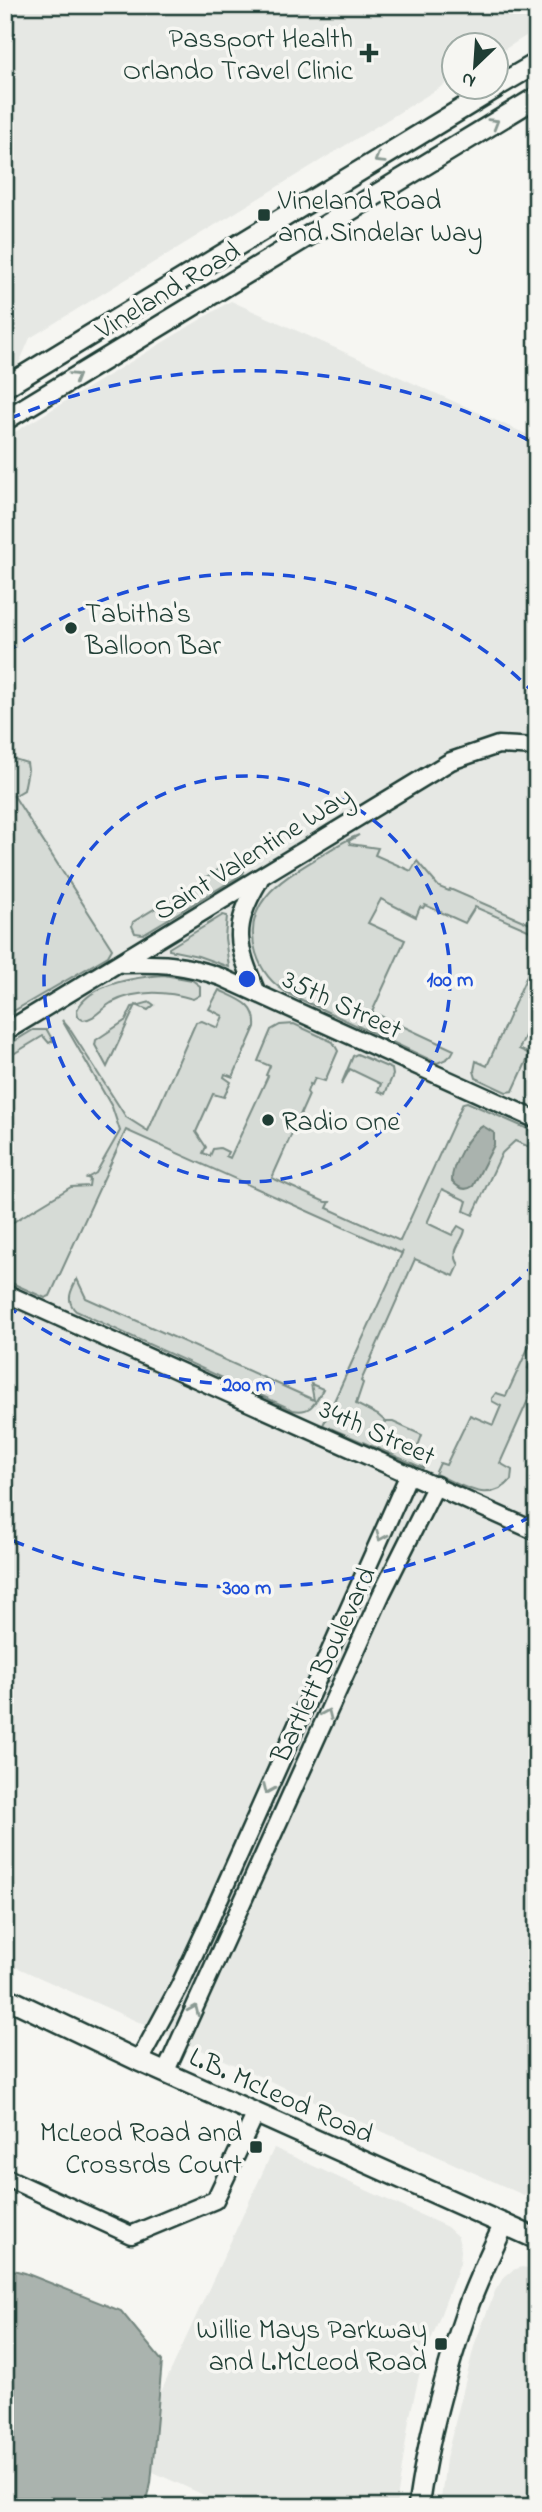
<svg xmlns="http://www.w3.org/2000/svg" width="542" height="2512" viewBox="0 0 542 2512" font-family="'Indie Flower',sans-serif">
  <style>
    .built { fill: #e6e8e4 }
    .green { fill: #d6dbd6; stroke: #7a8c85; stroke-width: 2 }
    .water { fill: #aab3ae; stroke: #72847d; stroke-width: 2 }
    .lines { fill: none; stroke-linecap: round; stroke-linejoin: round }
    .minor-casing { stroke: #1f3d34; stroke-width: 21 }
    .tertiary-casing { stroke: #1f3d34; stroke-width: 24 }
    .minor { stroke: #f6f6f2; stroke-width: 16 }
    .tertiary { stroke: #f6f6f2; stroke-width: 19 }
    .oneway { stroke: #8a9a93 }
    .ring { fill: none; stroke: #1d4ed8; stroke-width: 3.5; stroke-dasharray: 12 9 }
    .poi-dot { fill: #1f3d34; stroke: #f6f6f2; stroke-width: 2.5 }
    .labels { text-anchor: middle; stroke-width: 7; stroke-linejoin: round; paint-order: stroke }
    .poi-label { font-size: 28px; fill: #1f3d34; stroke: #f6f6f2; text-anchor: end }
    .street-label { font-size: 28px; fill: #1f3d34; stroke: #f6f6f2 }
    .centre { fill: #1d4ed8; stroke: #f6f6f2; stroke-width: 3.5 }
    .ring-label { font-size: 21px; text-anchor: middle; font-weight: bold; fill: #1d4ed8; stroke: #f6f6f2; stroke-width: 7; stroke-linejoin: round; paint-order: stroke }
  </style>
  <rect width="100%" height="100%" fill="#f6f6f2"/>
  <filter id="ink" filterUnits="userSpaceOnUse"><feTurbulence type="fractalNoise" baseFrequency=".0143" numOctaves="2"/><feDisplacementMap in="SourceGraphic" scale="14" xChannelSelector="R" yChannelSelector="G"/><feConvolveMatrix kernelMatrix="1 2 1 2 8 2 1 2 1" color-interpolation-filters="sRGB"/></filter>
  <g filter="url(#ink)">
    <g class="built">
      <path d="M 5,5 L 537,5 L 537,29 L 497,54 L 496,46 L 454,46 L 454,79 L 30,338 L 18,366 L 5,374 Z"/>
      <path d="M 231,301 L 537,439 L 537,2201 L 5,1962 L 5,438 Z"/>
      <path d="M 274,2148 L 447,2227 L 458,2237 L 461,2250 L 460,2263 L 421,2367 L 409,2420 L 396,2507 L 230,2507 L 129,2461 Z"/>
      <path d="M 522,2267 L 537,2270 L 537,2507 L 440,2507 L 446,2459 L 475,2343 L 495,2291 L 504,2277 L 513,2270 Z"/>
    </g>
    <g class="green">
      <path d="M 10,751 L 14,759 L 27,763 L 28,770 L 24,790 L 14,796 L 112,949 L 108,956 L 5,1016 L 5,754 Z"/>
      <path d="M 359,835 L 349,841 L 350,844 L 378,848 L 375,855 L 411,871 L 417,861 L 439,887 L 449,891 L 450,889 L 537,927 L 537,934 L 475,907 L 465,923 L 425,905 L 423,908 L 420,907 L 416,917 L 381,899 L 368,923 L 405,940 L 372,1012 L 454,1050 C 451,1058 445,1060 437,1063 L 289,994 C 272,984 262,972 256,953 C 241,903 281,880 317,858 C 330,850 344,840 359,835 Z"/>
      <path d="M 234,860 L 242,863 L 245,868 L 243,874 L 143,934 L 135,933 L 132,926 L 133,922 Z"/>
      <path d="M 223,915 L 227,916 L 225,938 L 229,967 L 198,956 L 169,950 L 169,948 Z"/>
      <path d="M 537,953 L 537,1010 L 519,1049 L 530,1054 L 513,1091 L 506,1092 L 476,1078 L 474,1071 L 476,1061 L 487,1066 Z"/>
      <path d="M 164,975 L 192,980 L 200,986 L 200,995 L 193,999 C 166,991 136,990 111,1003 C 101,1009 95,1019 83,1020 L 78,1017 L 77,1010 C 90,983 137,977 164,975 Z"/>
      <path d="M 219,990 C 237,999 257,1003 255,1027 L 233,1077 L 225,1074 L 224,1077 L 231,1082 L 224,1097 L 213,1094 L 196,1132 L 206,1147 L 203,1153 L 210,1156 L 213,1149 L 220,1148 L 228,1152 L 226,1156 L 230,1158 L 268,1076 L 266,1075 L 270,1066 L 258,1061 L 271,1030 L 280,1025 L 294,1024 L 333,1042 L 338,1051 L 325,1081 L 315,1078 L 312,1085 L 310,1084 L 307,1092 L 309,1095 L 272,1178 L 325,1202 L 330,1202 L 327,1208 L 400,1241 L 463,1103 L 467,1102 L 537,1133 L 537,1150 L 515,1141 L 502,1153 L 473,1215 L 464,1211 L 467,1201 L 442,1189 L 427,1223 L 452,1235 L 458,1226 L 465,1230 C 463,1243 449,1249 459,1265 L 454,1276 L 415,1259 L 361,1381 L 363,1383 L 356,1404 L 378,1415 L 386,1422 L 393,1422 L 422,1435 L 417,1449 L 427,1454 L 429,1457 L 423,1468 L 323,1425 L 403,1251 L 401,1253 L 126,1130 L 50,1296 L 45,1298 L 5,1280 L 5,1227 L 71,1187 L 89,1186 L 90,1179 L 87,1178 L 96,1173 L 120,1131 L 112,1107 L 62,1020 L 69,1028 L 126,1117 L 148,1131 L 196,1022 L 202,1021 L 218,1028 L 223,1016 L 209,1009 Z"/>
      <path d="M 150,1002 L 154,1005 L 148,1010 L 136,1005 L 107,1067 L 95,1045 L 96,1040 L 126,1020 L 132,1007 Z"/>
      <path d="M 33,1030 L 47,1030 L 53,1041 L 49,1043 L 43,1036 L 5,1059 L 5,1047 Z"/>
      <path d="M 357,1054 L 392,1069 L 393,1075 L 385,1094 L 378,1091 L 381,1084 L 350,1069 L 341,1085 L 353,1056 Z"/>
      <path d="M 77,1279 L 86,1298 L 314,1400 L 311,1384 L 323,1389 C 315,1403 311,1414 293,1410 L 76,1311 C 65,1301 71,1290 77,1279 Z"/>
      <path d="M 537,1329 L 537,1348 L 528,1368 L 537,1373 L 537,1380 L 500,1463 L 512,1470 L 511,1480 C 489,1506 460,1484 435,1474 L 440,1463 L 446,1465 L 470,1415 L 493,1425 L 501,1406 L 492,1401 L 492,1398 L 496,1393 L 506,1396 Z"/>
    </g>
    <g class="water">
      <path d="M 483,1126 L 494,1133 L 494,1145 L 473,1186 C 465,1192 458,1188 452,1181 C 451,1166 469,1132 483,1126 Z"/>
      <path d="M 5,2268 L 25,2273 L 121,2311 L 162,2361 L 151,2483 L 146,2507 L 5,2507 Z"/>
    </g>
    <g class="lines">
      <g class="minor-casing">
        <g id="minor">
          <path d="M 123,964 C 161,963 184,964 221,977 L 537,1120"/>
          <path d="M 257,993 C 237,945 231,928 259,881"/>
          <path d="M 5,1032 L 451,761 L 498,745 L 537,747"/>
          <path d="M 5,1293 L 537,1532"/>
          <path d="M 139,2061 L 179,1987 L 204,1933 L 409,1474"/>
          <path d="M 165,2073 L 382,1593 L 436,1485"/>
          <path d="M 5,2177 L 131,2235 L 215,2200 L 256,2113"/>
        </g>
      </g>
      <g class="tertiary-casing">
        <g id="tertiary">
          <path d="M 496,87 L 537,63"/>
          <path d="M 5,387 L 496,88"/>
          <path d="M 5,420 L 537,97"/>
          <path d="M 5,1997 L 139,2061 L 537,2239"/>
          <path d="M 418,2507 C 428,2437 446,2370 469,2304 C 479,2277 492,2251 504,2224"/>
        </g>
      </g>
      <use href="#minor" class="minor"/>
      <use href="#tertiary" class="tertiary"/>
    </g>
    <defs><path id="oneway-chevron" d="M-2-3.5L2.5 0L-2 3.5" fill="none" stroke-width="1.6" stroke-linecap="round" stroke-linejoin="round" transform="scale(1.75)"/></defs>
    <g class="oneway">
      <use href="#oneway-chevron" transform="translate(494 123) rotate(-31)"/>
      <use href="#oneway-chevron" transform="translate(379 159) rotate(148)"/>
      <use href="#oneway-chevron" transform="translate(75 377) rotate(-31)"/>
      <use href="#oneway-chevron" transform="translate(381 1536) rotate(114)"/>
      <use href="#oneway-chevron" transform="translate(327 1714) rotate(-66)"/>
      <use href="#oneway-chevron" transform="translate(268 1789) rotate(114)"/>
      <use href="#oneway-chevron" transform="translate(194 2010) rotate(-66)"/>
    </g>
  </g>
  <g class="ring">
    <circle cx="247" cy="979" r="203"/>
    <path d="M536 1263A405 405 0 0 1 6 1305M6 653A405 405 0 0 1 536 695"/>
    <path d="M532 1516A608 608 0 0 1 9 1539M9 419A608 608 0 0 1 532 442"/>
  </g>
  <g class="poi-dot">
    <path d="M365.5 42.5h7v7h7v7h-7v7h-7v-7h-7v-7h7z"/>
    <rect x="257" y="208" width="14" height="14" rx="3.5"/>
    <circle cx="71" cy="628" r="7"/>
    <circle cx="268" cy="1120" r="7"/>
    <rect x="249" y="2140" width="14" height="14" rx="3.5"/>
    <rect x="434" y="2337" width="14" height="14" rx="3.5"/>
  </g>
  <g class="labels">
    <g class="poi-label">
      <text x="353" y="47">Passport Health<tspan x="353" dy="32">Orlando Travel Clinic</tspan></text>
      <text x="278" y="209" text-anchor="start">Vineland Road<tspan x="278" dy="32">and Sindelar Way</tspan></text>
      <text x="85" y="622" text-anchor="start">Tabitha's<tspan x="85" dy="32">Balloon Bar</tspan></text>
      <text x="282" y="1130" text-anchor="start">Radio One</text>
      <text x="242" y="2141">McLeod Road and<tspan x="242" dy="32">Crossrds Court</tspan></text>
      <text x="427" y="2338">Willie Mays Parkway<tspan x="427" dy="32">and L.McLeod Road</tspan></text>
    </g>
    <g class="street-label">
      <text transform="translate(167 289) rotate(-31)" y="10">Vineland Road</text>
      <text transform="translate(252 852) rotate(-32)" y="10">Saint Valentine Way</text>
      <text transform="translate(343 1003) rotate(25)" y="10">35th Street</text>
      <text transform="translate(378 1431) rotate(24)" y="10">34th Street</text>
      <text transform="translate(322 1664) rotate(-65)" y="10">Bartlett Boulevard</text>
      <text transform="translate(282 2094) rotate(24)" y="10">L.B. McLeod Road</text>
    </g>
  </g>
  <circle cx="247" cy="979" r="10" class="centre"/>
  <g class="ring-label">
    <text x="450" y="986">100 m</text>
    <text x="247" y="1391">200 m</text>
    <text x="247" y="1594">300 m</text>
  </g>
  <rect width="542" height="2512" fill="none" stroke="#f6f6f2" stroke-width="28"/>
  <rect x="14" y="14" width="514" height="2484" fill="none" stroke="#1f3d34" stroke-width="2.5" filter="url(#ink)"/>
  <g transform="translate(475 66) rotate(205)"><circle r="33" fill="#f6f6f2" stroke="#a0aca6" stroke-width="2"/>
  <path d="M0-5L12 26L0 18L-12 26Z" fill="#1f3d34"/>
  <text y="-10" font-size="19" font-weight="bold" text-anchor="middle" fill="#1f3d34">N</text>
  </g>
</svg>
